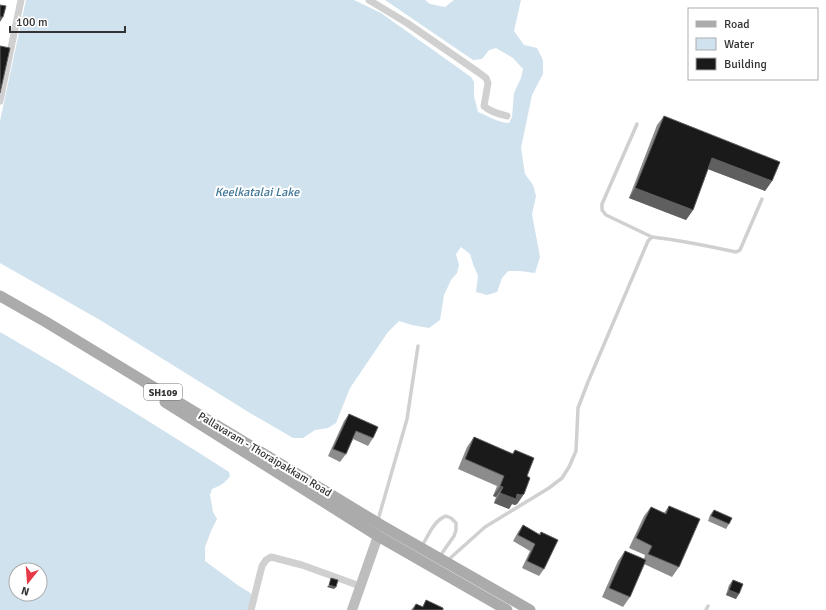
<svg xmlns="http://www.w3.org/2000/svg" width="826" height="610" viewBox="0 0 826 610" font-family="Signika,sans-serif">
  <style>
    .water { fill: #cfe2ee; fill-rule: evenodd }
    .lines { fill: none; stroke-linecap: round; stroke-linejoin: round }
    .lane { stroke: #d0d0d0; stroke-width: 3.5 }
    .street { stroke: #d0d0d0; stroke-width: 7 }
    .secondary { stroke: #bdbdbd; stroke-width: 10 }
    .primary { stroke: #ababab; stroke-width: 11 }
    .wall { fill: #8c8c8c }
    .shaded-wall { fill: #5f5f5f }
    .building { fill: #1a1a1a; stroke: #5f5f5f }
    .labels { text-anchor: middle; stroke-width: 4; stroke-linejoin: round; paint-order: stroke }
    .shield { fill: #fff; stroke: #707070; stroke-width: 1 }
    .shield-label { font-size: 10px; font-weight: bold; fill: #333 }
    .street-label { font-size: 11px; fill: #333; stroke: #fff }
    .water-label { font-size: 12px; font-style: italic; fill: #3f7597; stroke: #fff }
  </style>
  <rect width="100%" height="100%" fill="#fff"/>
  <g class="water">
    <path d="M 26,0 L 354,0 L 381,13 L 471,77 L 474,82 L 474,96 L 478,112 C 488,116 497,122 509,123 L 512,117 L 514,93 L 521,78 L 523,69 L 513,58 L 496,48 L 489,50 L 482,59 L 473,60 L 385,0 L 425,0 L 430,4 L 445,7 L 454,0 L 521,0 L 514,31 L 524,45 L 537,48 L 543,60 L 543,74 L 532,95 L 521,148 L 525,174 L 533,185 L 536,196 L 532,214 L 540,257 L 535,273 L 520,271 L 508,271 L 502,278 L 497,292 L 487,295 L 476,292 L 478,276 L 473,264 L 470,254 L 461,247 L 456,254 L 459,265 L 457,273 L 451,280 L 444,295 L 440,320 L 429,328 L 412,325 L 399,321 L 388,332 L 350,388 L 336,423 L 328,428 L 315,430 L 303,438 L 293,438 L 250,413 L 100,320 L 0,263 L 0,121 Z"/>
    <path d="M 0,332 C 78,377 154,424 229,472 L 230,476 C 225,483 220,486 212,489 L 210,495 L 213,512 L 217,519 L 211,531 L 205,547 L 205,561 L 239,586 L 249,592 L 252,595 L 249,610 L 0,610 ZM 16,570 L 40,570 L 40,594 L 16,594 Z"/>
  </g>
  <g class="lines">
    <g class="lane">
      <path d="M 637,124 L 602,204 L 602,210 L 606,215 L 652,237"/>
      <path d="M 378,520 L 407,419 L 418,346"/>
      <path d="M 422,546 C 428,536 434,520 446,516 L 451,518 L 456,523 L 456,530 L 454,536 L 440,556"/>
      <path d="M 447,561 L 485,527 L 549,488 L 562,478 L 569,467 L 576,451 L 578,408 L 588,382 L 648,241 L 652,237 C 680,240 708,246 736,252 L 740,250 L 762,199"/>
      <path d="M 706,610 L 708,606"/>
    </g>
    <g class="street">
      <path d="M 369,0 L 407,23 L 478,72 L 486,78 L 488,83 L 484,106 C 490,112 499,114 507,116"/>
      <path d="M 0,101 L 21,0"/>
      <path d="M 251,610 L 262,566 L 266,560 L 271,557 L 302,565 L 360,586"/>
    </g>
    <path class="secondary" d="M 352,610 L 378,536"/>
    <g class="primary">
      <path d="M 0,296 L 46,322 L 381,525 L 530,610"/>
      <path d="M 165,402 L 378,536 L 507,610"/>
    </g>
  </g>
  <g class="wall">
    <path d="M 664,116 L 772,181 L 765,191 L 708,169 L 693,210 L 686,220 L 629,198 L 657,125 Z"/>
    <path d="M 349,414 L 373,438 L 368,446 L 353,439 L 346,454 L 340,462 L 328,456 L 344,421 Z"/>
    <path d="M 474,437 L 512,454 L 515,450 L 527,476 L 524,494 L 517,504 L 515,505 L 512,504 L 509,509 L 494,503 L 496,497 L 493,496 L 497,486 L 458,469 L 467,447 Z"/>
    <path d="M 669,506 L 679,567 L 672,577 L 644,564 L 630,597 L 623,607 L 602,597 L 618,561 L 625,551 L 644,559 L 645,555 L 629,548 L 644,516 L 651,507 L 664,513 Z"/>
    <path d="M 714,510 L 729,524 L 726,529 L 708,521 L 710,515 Z"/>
    <path d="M 523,525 L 539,534 L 541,532 L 544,569 L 539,576 L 522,568 L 530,551 L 513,541 L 518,532 Z"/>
    <path d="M 733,580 L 736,599 L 726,595 L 729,585 Z"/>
    <path d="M 426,600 L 443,610 L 411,610 L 416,604 L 422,607 Z"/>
  </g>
  <g class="shaded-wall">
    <path d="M 0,17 L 3,17 L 0,22 Z"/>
    <path d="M 712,158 L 772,181 L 765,191 L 705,168 Z"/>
    <path d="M 635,188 L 693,210 L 686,220 L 629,198 Z"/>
    <path d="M 500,486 L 503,487 L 496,497 L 493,496 Z"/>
    <path d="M 500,493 L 517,494 L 524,494 L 517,504 L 515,505 L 512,504 L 509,509 L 494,503 Z"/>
    <path d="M 329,585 L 336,587 L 334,589 L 327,587 Z"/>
    <path d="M 729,590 L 739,594 L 736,599 L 726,595 Z"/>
  </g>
  <g class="building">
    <path d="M 0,5 L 6,6 L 3,17 L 0,17 Z"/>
    <path d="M 0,46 L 10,48 L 0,93 Z"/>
    <path d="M 664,116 L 780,162 L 772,181 L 712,158 L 693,210 L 635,188 Z"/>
    <path d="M 349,414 L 378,427 L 373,438 L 356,431 L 346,454 L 333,449 Z"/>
    <path d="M 474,437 L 513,454 L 515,450 L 534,458 L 527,476 L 530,478 L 524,494 L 521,495 L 517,494 L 516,499 L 500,493 L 503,487 L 500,486 L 504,476 L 465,459 Z"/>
    <path d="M 669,506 L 700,519 L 679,567 L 648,554 L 652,546 L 636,538 L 651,507 L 666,514 Z"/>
    <path d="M 714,510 L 732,518 L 729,524 L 711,516 Z"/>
    <path d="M 523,525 L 540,535 L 541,532 L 558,540 L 544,569 L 527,561 L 535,544 L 518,535 Z"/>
    <path d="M 625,551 L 646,560 L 630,597 L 609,588 Z"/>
    <path d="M 331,578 L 338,580 L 336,587 L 329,585 Z"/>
    <path d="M 733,580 L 743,584 L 739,594 L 729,590 Z"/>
    <path d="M 426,600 L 443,608 L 443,610 L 413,610 L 416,604 L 423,607 Z"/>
  </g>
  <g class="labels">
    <rect class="shield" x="144" y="384" width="38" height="16" rx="3"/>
    <g class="shield-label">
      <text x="163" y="396">SH109</text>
    </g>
    <g class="street-label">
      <text transform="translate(265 454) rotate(31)" y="4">Pallavaram - Thoraipakkam Road</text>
    </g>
    <g class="water-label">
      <text x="257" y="196">Keelkatalai Lake</text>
    </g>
  </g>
  <rect x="688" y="8" width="130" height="72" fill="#ffffff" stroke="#adadad"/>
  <rect x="696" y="21" width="20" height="6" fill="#ababab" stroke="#adadad"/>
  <text x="724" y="28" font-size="12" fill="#333333">Road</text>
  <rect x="696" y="38" width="20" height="12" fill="#cfe2ee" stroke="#adadad"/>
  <text x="724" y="48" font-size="12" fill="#333333">Water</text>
  <rect x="696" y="58" width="20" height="12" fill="#1a1a1a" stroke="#adadad"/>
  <text x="724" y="68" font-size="12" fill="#333333">Building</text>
  <g transform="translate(28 582) rotate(197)"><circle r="19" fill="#ffffff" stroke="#adadad"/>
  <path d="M0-3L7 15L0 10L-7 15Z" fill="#e63946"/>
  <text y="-6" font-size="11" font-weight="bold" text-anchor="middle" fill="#333333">N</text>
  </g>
  <path d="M10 26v6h115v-6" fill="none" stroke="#333333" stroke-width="2"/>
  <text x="16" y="26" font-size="12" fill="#333333" stroke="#ffffff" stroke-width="3" paint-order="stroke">100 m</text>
</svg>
